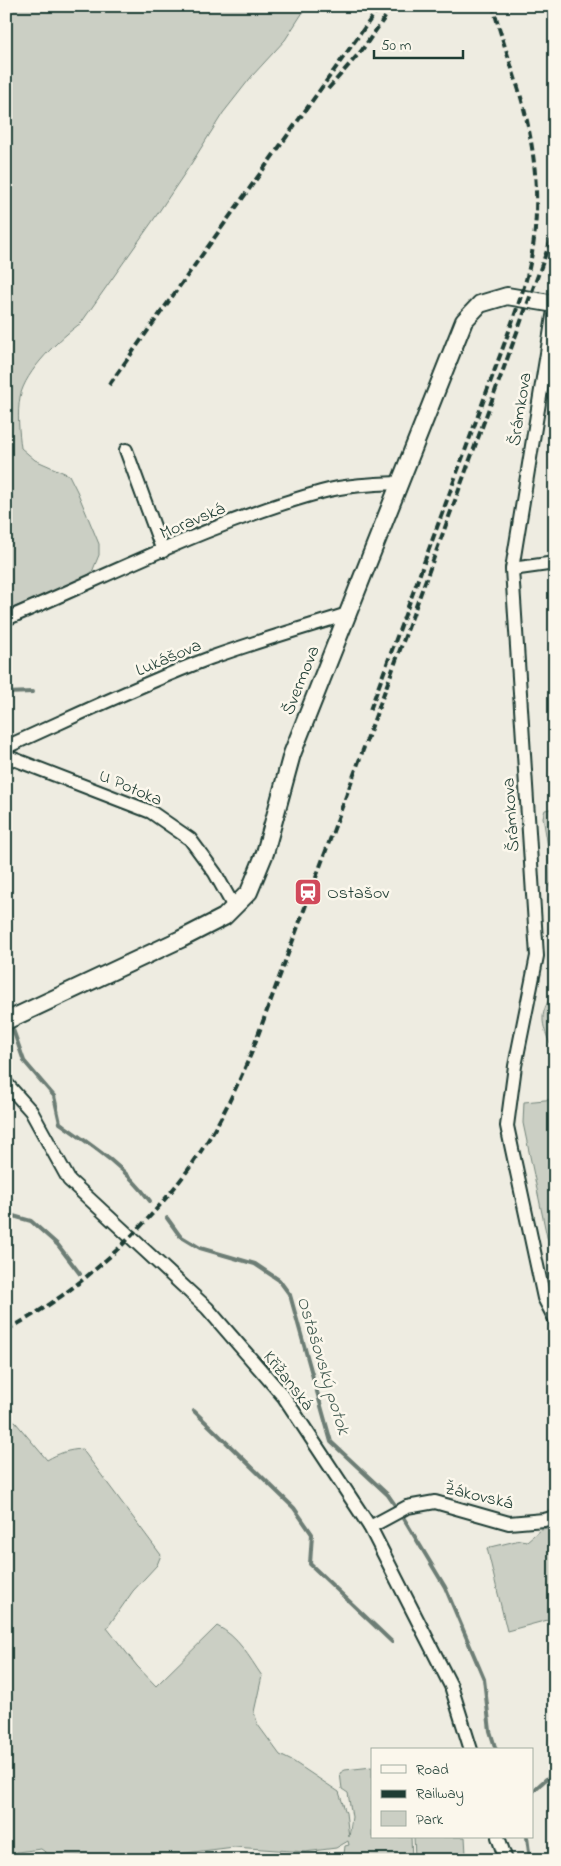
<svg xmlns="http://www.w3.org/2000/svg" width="561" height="1866" viewBox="0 0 561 1866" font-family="'Indie Flower',sans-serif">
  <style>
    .green { fill: #cbcfc4; stroke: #75867c }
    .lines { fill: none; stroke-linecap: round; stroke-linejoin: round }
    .stream { stroke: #6c7d74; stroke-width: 4 }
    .minor-casing { stroke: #1f3d34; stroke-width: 16 }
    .tertiary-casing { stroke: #1f3d34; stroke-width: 20 }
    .minor { stroke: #fbf7ec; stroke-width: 12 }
    .tertiary { stroke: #fbf7ec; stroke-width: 16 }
    .rail { stroke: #1f3d34; stroke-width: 4; stroke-dasharray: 8 4; stroke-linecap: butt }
    .labels { text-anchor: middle; stroke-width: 5; stroke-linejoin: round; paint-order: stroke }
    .street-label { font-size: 18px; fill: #1f3d34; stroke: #fbf7ec }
    .poi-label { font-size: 18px; fill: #1f3d34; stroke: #fbf7ec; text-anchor: start }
    .water-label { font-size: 19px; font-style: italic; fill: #455d54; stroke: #fbf7ec }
  </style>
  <rect width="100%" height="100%" fill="#eeece1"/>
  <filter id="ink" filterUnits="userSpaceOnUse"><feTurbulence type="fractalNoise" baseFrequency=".02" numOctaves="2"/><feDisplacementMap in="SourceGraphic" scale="10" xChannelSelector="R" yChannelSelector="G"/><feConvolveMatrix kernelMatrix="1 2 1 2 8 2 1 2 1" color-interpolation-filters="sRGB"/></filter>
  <g filter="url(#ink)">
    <g class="green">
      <path d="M 6,6 L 307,6 L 285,40 L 252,76 L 223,113 L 191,164 L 152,222 L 81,323 C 60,338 25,371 20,397 C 17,414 19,431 21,448 L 35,460 L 69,475 L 77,491 L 99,544 L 99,555 L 92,572 L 85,577 L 6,611 Z"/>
      <path d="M 555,808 L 555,903 L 553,902 L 549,880 L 548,847 L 543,817 L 545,810 Z"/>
      <path d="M 555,988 L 555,1042 L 550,1044 C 539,1017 541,1014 555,988 Z"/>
      <path d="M 555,1099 L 555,1254 L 547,1237 L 523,1123 L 524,1102 Z"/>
      <path d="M 6,1411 L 47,1460 C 59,1453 68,1450 82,1449 L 161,1555 L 157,1565 L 133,1591 L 107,1628 L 137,1666 L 156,1686 L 217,1626 C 238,1636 249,1657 262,1676 L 254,1712 L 258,1725 L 280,1755 L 294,1762 L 339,1792 L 346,1813 L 349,1837 L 352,1817 L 348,1793 L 342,1789 L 340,1773 L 345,1770 L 372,1767 L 372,1837 L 411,1837 L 412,1860 L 318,1860 L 344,1854 L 345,1846 L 349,1845 L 348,1841 L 336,1848 L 305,1852 L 234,1847 L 139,1859 L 105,1856 L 48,1854 L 41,1849 L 17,1852 L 11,1856 L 6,1856 Z"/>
      <path d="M 555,1527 L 555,1618 L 507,1631 L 487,1548 L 520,1540 L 527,1541 L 541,1529 Z"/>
      <path d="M 414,1837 L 465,1837 L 466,1854 L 415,1857 Z"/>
    </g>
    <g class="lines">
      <g class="stream">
        <path d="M 6,693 L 33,692"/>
        <path d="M 11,1024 L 24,1061 L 54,1096 L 60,1123 C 93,1146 126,1168 150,1201"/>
        <path d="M 6,1214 L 31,1221 L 58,1245 L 80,1274"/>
        <path d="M 167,1218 L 180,1236 L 200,1248 L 255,1264 L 279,1280 L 290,1295 L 331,1442 L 388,1495 L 397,1508"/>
        <path d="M 194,1411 L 294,1508 L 312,1534 L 310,1564 L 392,1642"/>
        <path d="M 403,1517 L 445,1587 L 484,1679 L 490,1731 L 496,1750"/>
        <path d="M 532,1792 L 555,1771"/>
        <path d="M 527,1837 L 530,1860"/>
      </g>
      <g class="minor-casing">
        <g id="minor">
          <path d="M 555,304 L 512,569 L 537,956 L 515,1066 L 507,1126 L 544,1298 L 555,1319"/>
          <path d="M 126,450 L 163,551"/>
          <path d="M 512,569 L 555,563"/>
          <path d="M 6,619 C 110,575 212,522 321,492 C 346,485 374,484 400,483"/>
          <path d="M 6,747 C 73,717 141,684 210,658 C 255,642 302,628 348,614"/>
          <path d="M 6,756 L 151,812 L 190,839 L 215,873 L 234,907"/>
          <path d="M 6,1083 L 31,1111 L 69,1180 L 207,1308 L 284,1397 L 370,1527 L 451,1686 L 471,1750"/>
          <path d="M 370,1527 L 407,1507 L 435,1502 L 509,1523 L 544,1520 L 555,1517"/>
          <path d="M 498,1837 L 506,1860"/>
        </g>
      </g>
      <g class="tertiary-casing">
        <path id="tertiary" d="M 6,1021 L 181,939 L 224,917 L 249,892 L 265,853 L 292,754 L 464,321 L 480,304 L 507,296 L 555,304"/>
      </g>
      <use href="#minor" class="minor"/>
      <use href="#tertiary" class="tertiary"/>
      <g class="rail">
        <path d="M 328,89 L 362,50 L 393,6"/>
        <path d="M 109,385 L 380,6"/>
        <path d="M 370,710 L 509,331 C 515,314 521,297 526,280 C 542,222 538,159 522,101 C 513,69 501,38 493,6"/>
        <path d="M 6,1330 C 80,1293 158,1218 203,1148 C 222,1119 237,1086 251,1054 L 555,229"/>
      </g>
    </g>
  </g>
  <defs>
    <g id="station-square" transform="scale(1.4375)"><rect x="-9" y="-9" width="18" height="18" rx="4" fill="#d1495b" stroke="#fbf7ec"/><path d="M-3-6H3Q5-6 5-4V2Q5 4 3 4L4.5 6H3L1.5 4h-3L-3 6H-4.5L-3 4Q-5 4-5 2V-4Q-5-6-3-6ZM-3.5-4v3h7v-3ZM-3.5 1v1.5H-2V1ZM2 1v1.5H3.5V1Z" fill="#fff"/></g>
  </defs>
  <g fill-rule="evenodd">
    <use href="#station-square" x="308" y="892"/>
  </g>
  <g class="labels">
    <g class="street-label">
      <text transform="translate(519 409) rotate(-81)" y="6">Šrámkova</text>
      <text transform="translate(192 520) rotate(-23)" y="6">Moravská</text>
      <text transform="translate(168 657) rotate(-23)" y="6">Lukášova</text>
      <text transform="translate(300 680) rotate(-68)" y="6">Švermova</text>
      <text transform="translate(131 787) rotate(23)" y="6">U Potoka</text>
      <text transform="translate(510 815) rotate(-94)" y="6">Šrámkova</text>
      <text transform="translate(289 1380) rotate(52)" y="6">Křižanská</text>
      <text transform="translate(479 1495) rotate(13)" y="6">Žákovská</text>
    </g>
    <g class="poi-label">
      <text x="327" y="898">Ostašov</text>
    </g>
    <g class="water-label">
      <text transform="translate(325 1365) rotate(73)" y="7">Ostašovský potok</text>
    </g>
  </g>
  <rect width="561" height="1866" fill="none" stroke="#fbf7ec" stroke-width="25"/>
  <rect x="12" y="12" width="536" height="1841" fill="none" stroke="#1f3d34" stroke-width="2" filter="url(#ink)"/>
  <rect x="371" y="1748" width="162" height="90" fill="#fbf7ec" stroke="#a3ada2"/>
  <rect x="381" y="1765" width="25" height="8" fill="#fbf7ec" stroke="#a3ada2"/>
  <text x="416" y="1774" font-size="15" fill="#1f3d34">Road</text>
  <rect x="381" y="1790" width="25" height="8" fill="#1f3d34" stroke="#a3ada2"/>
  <text x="416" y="1798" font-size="15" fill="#1f3d34">Railway</text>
  <rect x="381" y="1811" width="25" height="15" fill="#cbcfc4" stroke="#a3ada2"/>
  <text x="416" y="1824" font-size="15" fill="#1f3d34">Park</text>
  <path d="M374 50v8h89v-8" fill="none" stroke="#1f3d34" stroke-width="2.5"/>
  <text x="381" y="50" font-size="15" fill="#1f3d34" stroke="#fbf7ec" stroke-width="4" paint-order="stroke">50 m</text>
</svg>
